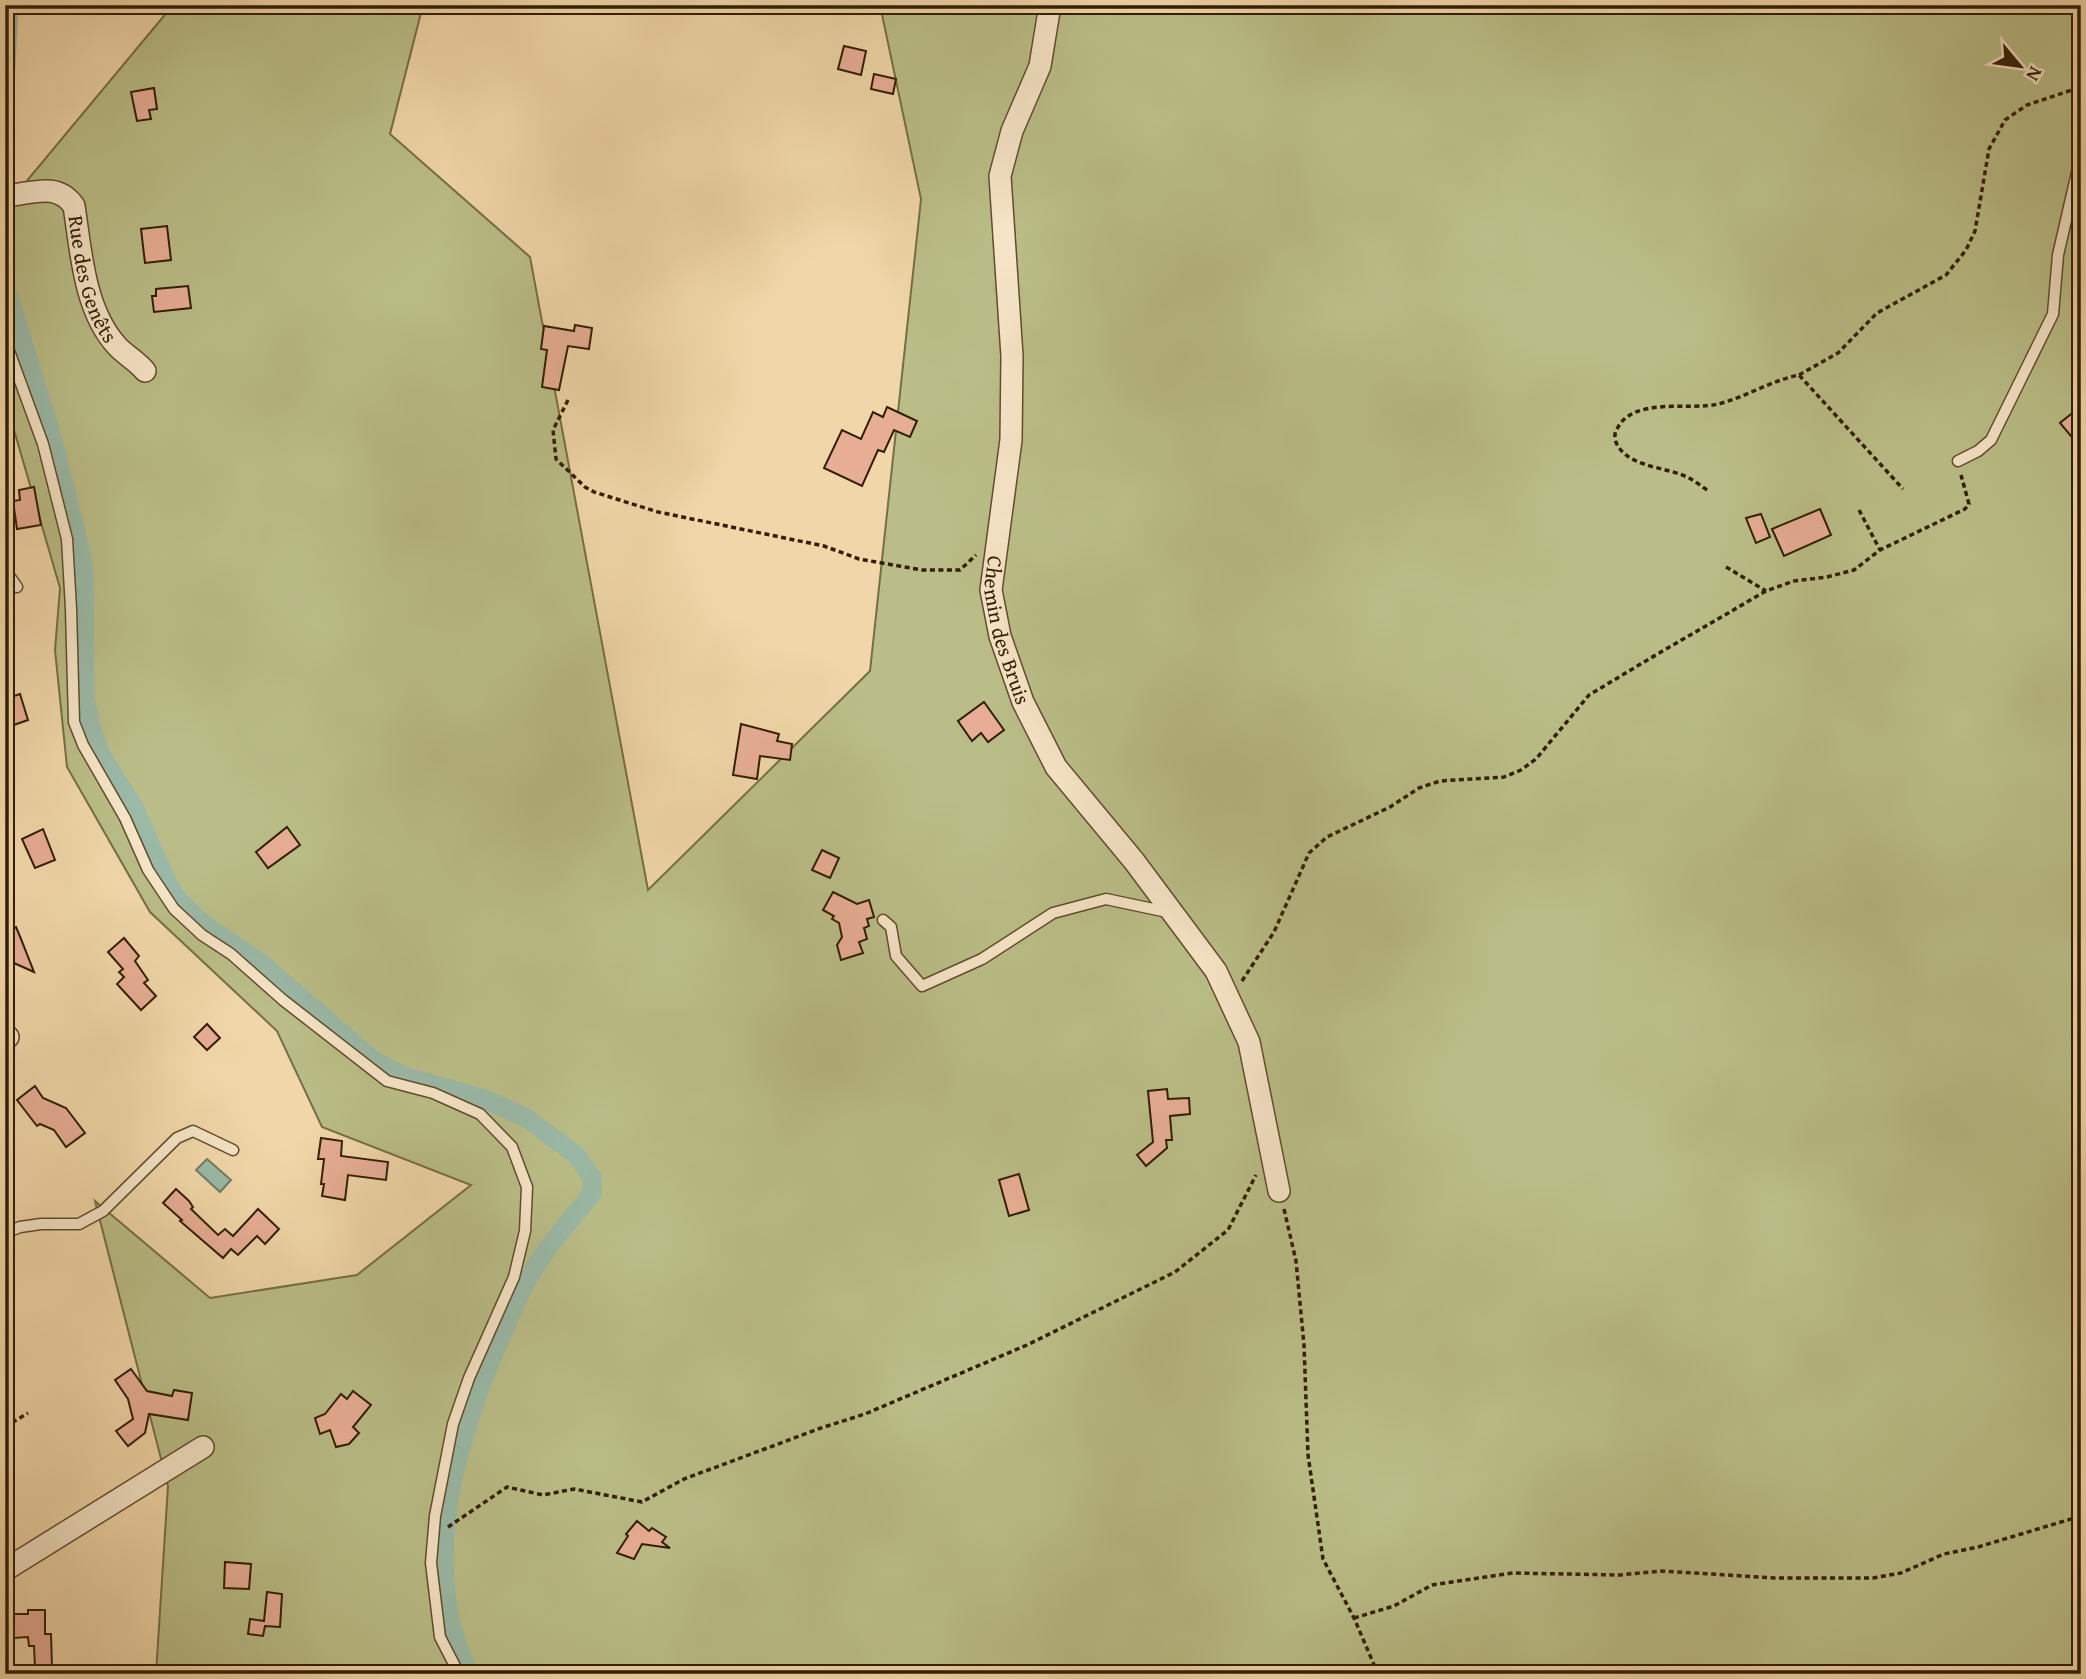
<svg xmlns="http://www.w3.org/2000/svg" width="2086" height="1679" viewBox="0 0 2086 1679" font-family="'Gentium Book Plus',serif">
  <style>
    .green { fill: #babd87; stroke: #766e44; stroke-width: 2 }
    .water { fill: #9ab9a7; stroke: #707b65; stroke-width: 2 }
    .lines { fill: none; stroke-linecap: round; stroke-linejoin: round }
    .canal { stroke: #9ab9a7; stroke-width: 19 }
    .building { fill: #e8ae95; stroke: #311e02; stroke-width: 2 }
    .service-casing { stroke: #614c2c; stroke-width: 13 }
    .minor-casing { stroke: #614c2c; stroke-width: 24 }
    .path { stroke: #311e02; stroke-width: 3.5; stroke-dasharray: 5 3.5; stroke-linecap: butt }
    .service { stroke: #f5e4c6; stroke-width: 10 }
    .minor { stroke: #f5e4c6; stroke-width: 21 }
    .labels { text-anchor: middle; stroke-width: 7; stroke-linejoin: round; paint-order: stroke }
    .street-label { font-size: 21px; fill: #311e02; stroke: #f5e4c6 }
  </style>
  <rect width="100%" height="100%" fill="#f0d6a8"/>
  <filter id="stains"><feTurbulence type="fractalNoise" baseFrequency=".00286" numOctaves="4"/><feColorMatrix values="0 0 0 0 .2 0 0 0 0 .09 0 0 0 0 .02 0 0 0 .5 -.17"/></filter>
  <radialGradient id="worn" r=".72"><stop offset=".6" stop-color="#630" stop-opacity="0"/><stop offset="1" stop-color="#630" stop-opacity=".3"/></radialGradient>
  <path class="green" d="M 173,5 L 423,5 L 390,134 L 530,257 L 648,890 L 870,671 L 921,199 L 880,5 L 2081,5 L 2081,1674 L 156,1674 L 168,1486 L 95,1201 L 210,1298 L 357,1275 L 471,1185 L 322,1127 L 277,1031 L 150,912 L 67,767 L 55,650 L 60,588 L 5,399 L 5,207 Z"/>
  <path class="water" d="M 207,1159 L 231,1180 L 220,1192 L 196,1170 Z"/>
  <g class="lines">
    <g class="canal">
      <path d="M 5,85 L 9,5"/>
      <path d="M 5,284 L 53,440 L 81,552 L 84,574 L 85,698 L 91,728 L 101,755 L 135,809 L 168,884 L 178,899 L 201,922 L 261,963 L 373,1060 L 403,1076 L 484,1099 L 525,1117 L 576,1155 L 592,1177 L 592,1194 C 567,1224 541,1253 523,1288 C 514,1305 507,1324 499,1341 C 456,1440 416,1572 470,1674"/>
    </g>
  </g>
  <g class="building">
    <path d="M 844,46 L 866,51 L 861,75 L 838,69 Z"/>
    <path d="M 874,74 L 896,79 L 893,94 L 871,89 Z"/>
    <path d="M 154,88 L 157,109 L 149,110 L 151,119 L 137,121 L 131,92 Z"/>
    <path d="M 167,226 L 171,260 L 145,263 L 141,229 Z"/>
    <path d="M 188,286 L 191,308 L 154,312 L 152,296 L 156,296 L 156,289 Z"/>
    <path d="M 575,325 L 592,328 L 589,349 L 568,346 L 559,390 L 542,387 L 547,350 L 541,349 L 544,326 L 574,331 Z"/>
    <path d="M 2081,406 L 2081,448 L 2060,423 Z"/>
    <path d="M 887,407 L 917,421 L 910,437 L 894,430 L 884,452 L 878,450 L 862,486 L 824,468 L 842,430 L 861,439 L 873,412 L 883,417 Z"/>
    <path d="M 34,487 L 41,525 L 17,529 L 13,501 L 20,500 L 19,490 Z"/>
    <path d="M 1820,509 L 1831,535 L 1784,556 L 1772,529 Z"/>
    <path d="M 1761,514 L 1770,537 L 1756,543 L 1746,518 Z"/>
    <path d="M 20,694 L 28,720 L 5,728 L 5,699 Z"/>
    <path d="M 984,702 L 1004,730 L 988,742 L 981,733 L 972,741 L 958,721 Z"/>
    <path d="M 741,724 L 779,734 L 777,741 L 792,744 L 790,760 L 760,756 L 757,779 L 733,775 Z"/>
    <path d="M 287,827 L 300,845 L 268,868 L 256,852 Z"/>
    <path d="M 43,829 L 55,860 L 35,868 L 22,839 Z"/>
    <path d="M 822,850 L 839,858 L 830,878 L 812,870 Z"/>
    <path d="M 833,892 L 857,904 L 869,900 L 874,917 L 867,919 L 869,926 L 864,928 L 867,939 L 859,942 L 863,953 L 841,960 L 837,945 L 842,937 L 839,923 L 832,919 L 834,916 L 823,910 Z"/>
    <path d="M 16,927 L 21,939 L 34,972 L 5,959 L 5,932 Z"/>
    <path d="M 124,938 L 139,956 L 135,961 L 148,980 L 144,983 L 156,996 L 141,1010 L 117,984 L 124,977 L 119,972 L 123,969 L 108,952 Z"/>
    <path d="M 207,1024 L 220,1038 L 207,1050 L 194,1037 Z"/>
    <path d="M 35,1086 L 43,1098 L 66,1108 L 85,1133 L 66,1147 L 54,1130 L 40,1124 L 37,1126 L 17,1100 Z"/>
    <path d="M 1167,1089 L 1168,1099 L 1189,1098 L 1190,1114 L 1170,1116 L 1172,1140 L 1166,1140 L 1167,1148 L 1146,1166 L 1137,1155 L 1153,1142 L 1148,1091 Z"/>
    <path d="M 321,1138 L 342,1141 L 341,1156 L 388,1162 L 386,1180 L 348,1175 L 345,1200 L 322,1196 L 324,1184 L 321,1184 L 324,1159 L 318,1159 Z"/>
    <path d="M 1019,1174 L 1029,1210 L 1009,1216 L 999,1180 Z"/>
    <path d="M 176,1189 L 189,1201 L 193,1207 L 191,1209 L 218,1235 L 225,1229 L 233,1236 L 258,1209 L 279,1229 L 265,1244 L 257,1236 L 238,1255 L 231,1249 L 223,1258 L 180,1221 L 182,1220 L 163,1203 Z"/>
    <path d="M 131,1369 L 147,1391 L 172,1396 L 174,1390 L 192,1393 L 188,1420 L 149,1414 L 145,1433 L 128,1446 L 116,1431 L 133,1419 L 128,1399 L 115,1380 Z"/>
    <path d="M 353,1391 L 371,1405 L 353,1427 L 359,1433 L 349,1444 L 336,1447 L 330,1430 L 320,1434 L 315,1418 L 325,1414 L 341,1394 L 347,1399 Z"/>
    <path d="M 637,1521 L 649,1531 L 652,1528 L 666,1537 L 662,1542 L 670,1548 L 642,1544 L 634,1559 L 617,1553 L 628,1536 L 626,1534 Z"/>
    <path d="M 225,1562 L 251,1564 L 249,1589 L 224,1588 Z"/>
    <path d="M 267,1592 L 282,1594 L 280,1627 L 265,1626 L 263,1636 L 248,1634 L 250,1619 L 264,1621 Z"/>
    <path d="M 28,1610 L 45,1610 L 45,1634 L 51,1634 L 52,1667 L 35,1668 L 34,1646 L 29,1646 L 28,1637 L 13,1638 L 12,1614 L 28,1614 Z"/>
  </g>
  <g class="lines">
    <g class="service-casing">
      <g id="service">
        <path d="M 5,340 L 43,444 L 67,539 L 71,609 L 74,722 L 83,745 L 125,818 L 148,870 L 174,909 L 202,935 L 231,954 L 283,1000 L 387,1081 L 433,1093 L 480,1114 L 512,1147 L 527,1187 L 525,1231 L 514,1277 L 469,1378 L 453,1424 L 435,1516 L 431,1563 L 440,1637 L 459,1674"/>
        <path d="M 1958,461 L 1978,451 L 1991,440 L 2053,314 L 2058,255 L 2081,155"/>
        <path d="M 5,570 L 17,587"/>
        <path d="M 883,920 L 891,927 L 896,956 L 922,986 L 982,959 L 1053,913 L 1106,899 L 1172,913"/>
        <path d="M 5,1233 L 20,1227 L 41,1224 L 79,1224 L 103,1211 L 177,1138 L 193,1131 L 233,1150"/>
      </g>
    </g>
    <g class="minor-casing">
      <g id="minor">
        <path id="s1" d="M 1050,5 L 1040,66 L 1012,131 L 1000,176 L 1012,356 L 1011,440 L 991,590 L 1000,636 L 1023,702 L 1056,767 L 1134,861 L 1216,971 L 1249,1042 L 1279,1191"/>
        <path id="s2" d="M 5,196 C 31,194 57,181 74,206 C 81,251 84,310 117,346 C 125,355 137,361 145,371"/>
        <path d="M 5,1034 L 8,1037"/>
        <path d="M 5,1570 L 203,1447"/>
      </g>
    </g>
    <g class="path">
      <path d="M 1799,375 L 1838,353 L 1877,313 L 1946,275 L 1966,250 L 1975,231 L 1989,149 L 2005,120 L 2027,105 L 2081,87"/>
      <path d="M 568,400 L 553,430 L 556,459 L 585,487 L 594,492 L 658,512 L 824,546 L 859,559 L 922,570 L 960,570 L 976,555"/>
      <path d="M 1707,490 C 1701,486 1695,481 1689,478 C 1668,467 1635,468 1620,449 C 1615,443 1613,435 1617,429 C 1633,396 1690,411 1718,404 C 1746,397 1770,381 1799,375 L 1903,489"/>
      <path d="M 1859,510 L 1880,550"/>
      <path d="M 1726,567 L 1766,591"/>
      <path d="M 1242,981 L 1274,932 L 1309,853 L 1327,837 L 1390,807 L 1419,788 L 1440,781 L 1504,777 L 1521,770 L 1536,759 L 1589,695 L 1649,659 L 1766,591 L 1794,581 L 1827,577 L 1854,570 L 1880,550 L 1965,509 L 1969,504 L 1961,475"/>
      <path d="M 1284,1209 L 1296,1261 L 1304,1345 L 1308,1455 L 1323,1559 L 1354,1618 L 1378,1674"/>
      <path d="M 5,1427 L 28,1413"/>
      <path d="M 448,1527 L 507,1487 L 543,1495 L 574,1489 L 642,1502 L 684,1479 L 821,1428 L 865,1414 L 1027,1345 L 1175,1272 L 1228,1230 L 1256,1175"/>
      <path d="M 1354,1618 L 1394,1606 L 1432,1585 L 1513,1573 L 1619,1575 L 1662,1571 L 1775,1578 L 1873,1578 L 1901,1573 L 1944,1554 L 1978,1547 L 2081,1516"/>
    </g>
    <use href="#service" class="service"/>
    <use href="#minor" class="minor"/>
  </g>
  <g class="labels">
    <g class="street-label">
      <text dy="7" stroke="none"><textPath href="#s2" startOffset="150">Rue des Genêts</textPath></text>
      <text dy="7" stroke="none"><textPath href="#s1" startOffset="637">Chemin des Bruis</textPath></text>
    </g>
  </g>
  <rect width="2086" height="1679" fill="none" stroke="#f0d6a8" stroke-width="28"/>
  <rect x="7" y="7" width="2072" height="1665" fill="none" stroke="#311e02" stroke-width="3.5"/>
  <rect x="14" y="14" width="2058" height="1651" fill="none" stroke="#311e02" stroke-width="2"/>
  <g transform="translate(2020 66) rotate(119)" stroke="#f5e4c6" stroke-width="5" paint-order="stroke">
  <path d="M0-5L12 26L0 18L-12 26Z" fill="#311e02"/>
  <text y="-10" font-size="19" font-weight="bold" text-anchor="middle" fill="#311e02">N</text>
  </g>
  <rect width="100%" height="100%" filter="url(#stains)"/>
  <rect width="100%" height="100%" fill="url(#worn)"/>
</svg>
